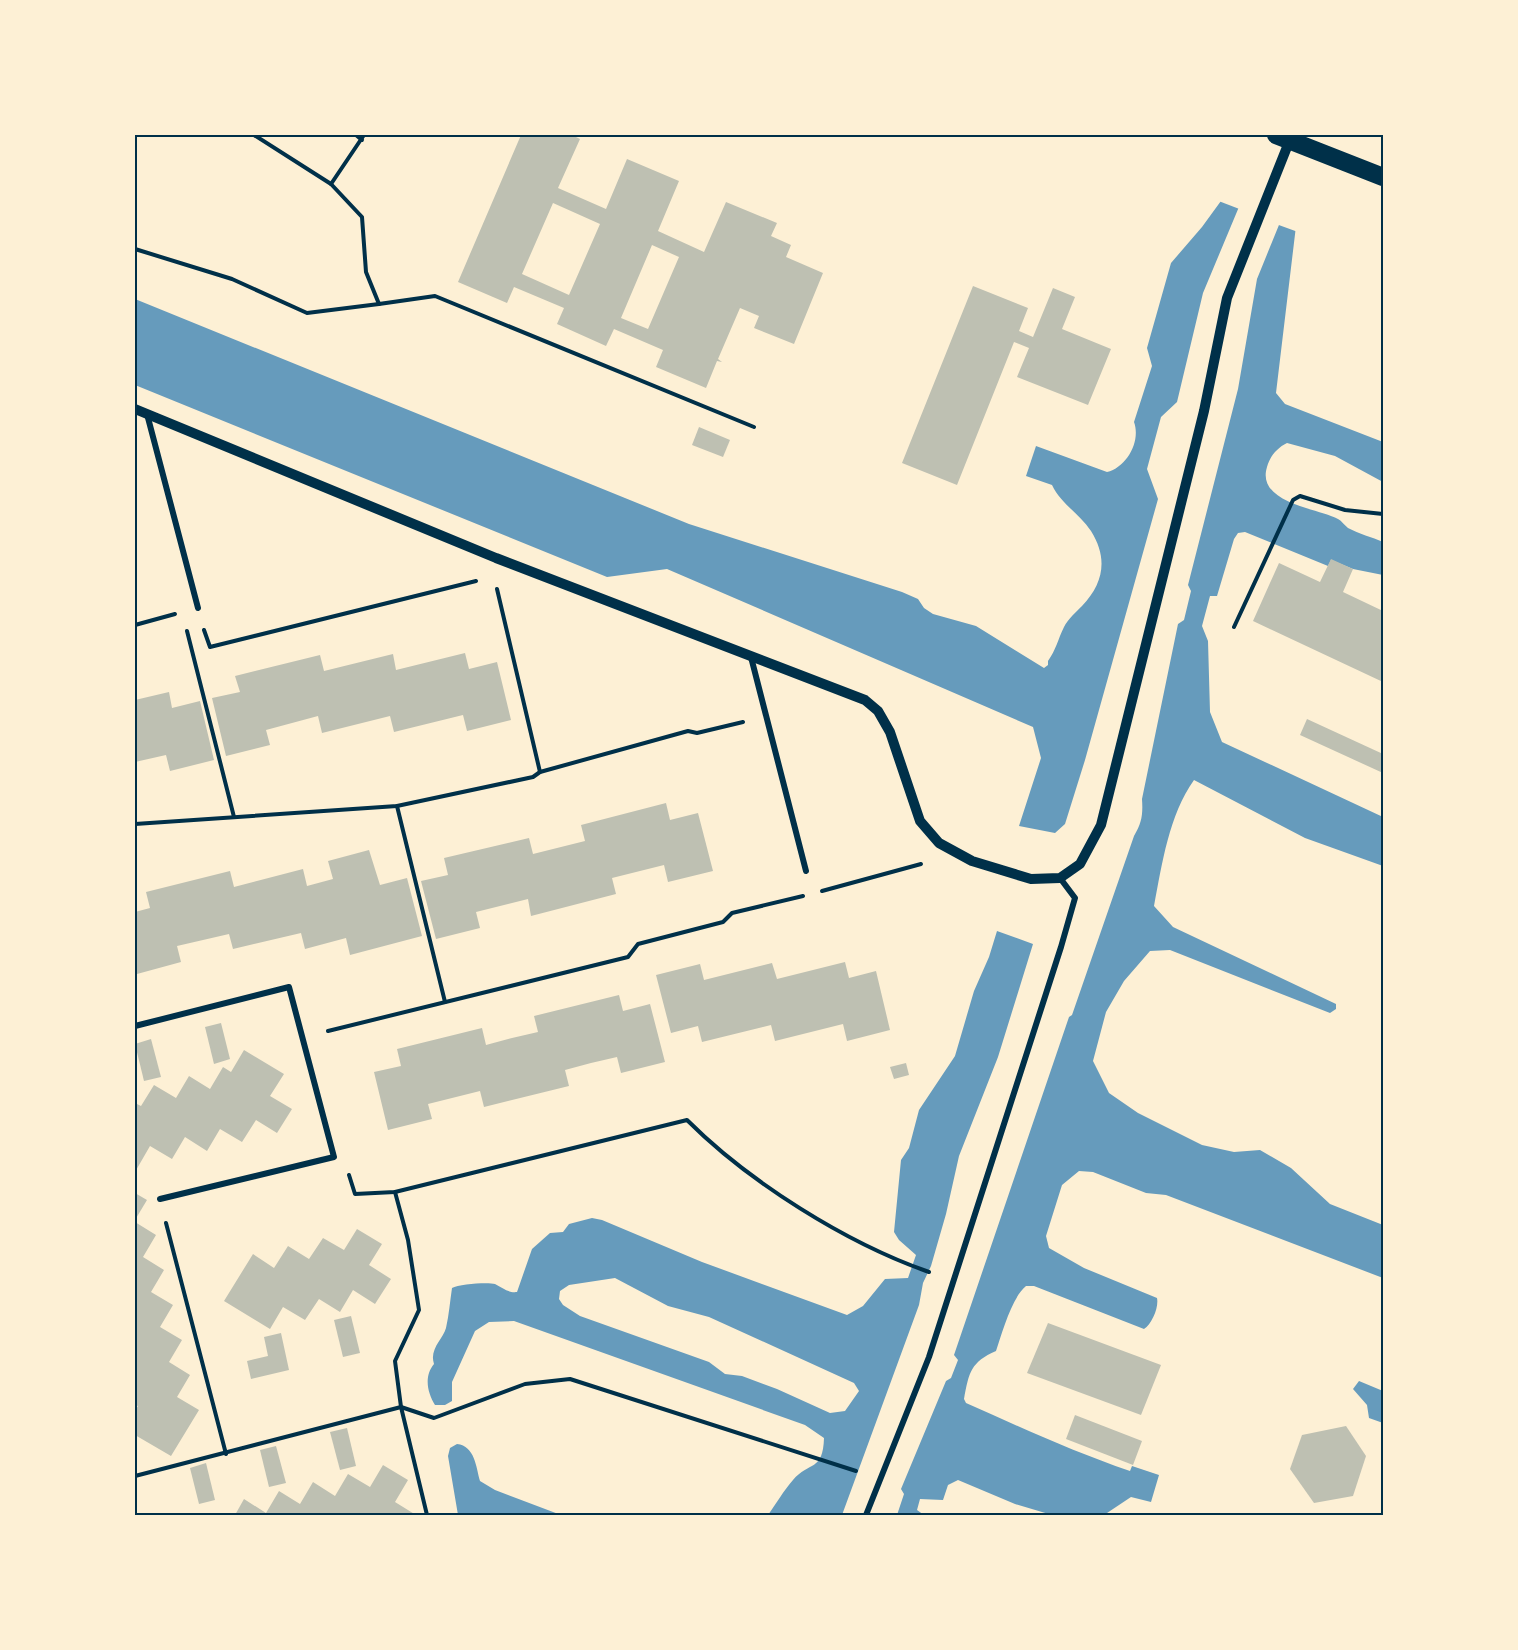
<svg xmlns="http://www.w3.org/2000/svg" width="1518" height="1650" viewBox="0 0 1518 1650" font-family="'PT Sans Narrow',sans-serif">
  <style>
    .water { fill: #669bbc; fill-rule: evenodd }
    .pier { fill: #fdf0d5 }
    .building { fill: #bec0b2; fill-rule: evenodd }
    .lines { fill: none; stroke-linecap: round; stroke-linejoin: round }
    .path { stroke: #003049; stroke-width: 4 }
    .minor { stroke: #003049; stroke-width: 6 }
    .tertiary { stroke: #003049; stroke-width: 10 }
    .motorway { stroke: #003049; stroke-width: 18 }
    .neatline { fill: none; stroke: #003049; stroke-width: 2 }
  </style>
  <rect width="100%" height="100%" fill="#fdf0d5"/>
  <g class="water">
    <path d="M 1269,135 L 1203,293 L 1177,402 L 1161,417 L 1147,469 L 1158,499 L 1085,760 L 1065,824 L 1055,833 L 1019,826 L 1041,758 L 1033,727 L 667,569 L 607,577 L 135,385 L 135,299 L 689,524 L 902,592 L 918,599 L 924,608 L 933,614 L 976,626 L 1044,668 L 1048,665 L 1048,661 C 1056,650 1058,639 1064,627 C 1068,619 1076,612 1082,606 C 1104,583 1108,558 1091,531 C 1079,513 1061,504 1052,485 L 1026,476 L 1036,446 L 1107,472 C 1127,467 1141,441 1134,422 L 1152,366 L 1147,348 L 1171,263 L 1202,227 Z"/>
    <path d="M 1281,220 L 1296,226 L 1276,393 L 1285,404 L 1383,442 L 1383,482 L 1335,456 L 1287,443 C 1277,448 1270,456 1267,467 C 1256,503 1317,508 1338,519 C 1342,521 1344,525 1348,528 C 1359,534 1372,537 1383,542 L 1383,575 L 1353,569 L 1331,560 L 1328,566 L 1245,532 L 1238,533 L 1234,539 L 1217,596 L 1210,596 L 1202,626 L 1208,641 L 1210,712 L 1222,742 L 1383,817 L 1383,866 L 1305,838 L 1194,780 C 1169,815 1162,864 1154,906 L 1173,927 L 1336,1004 L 1336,1009 L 1330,1013 L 1170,950 L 1150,951 L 1124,981 L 1106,1012 L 1093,1061 L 1109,1093 L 1138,1113 L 1202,1145 L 1234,1152 L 1260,1150 L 1291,1168 L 1330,1204 L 1383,1225 L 1383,1278 L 1166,1195 L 1146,1193 L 1093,1172 L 1079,1171 L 1062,1185 L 1046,1236 L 1049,1248 L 1084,1268 L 1157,1298 C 1159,1307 1152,1324 1144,1329 L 1034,1286 L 1026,1286 C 1012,1297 1002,1333 996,1351 C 971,1362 969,1372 964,1399 L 966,1403 C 1020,1427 1074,1452 1130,1471 L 1132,1466 L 1159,1475 L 1151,1502 L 1131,1497 L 1104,1515 L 1052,1515 L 1015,1504 L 958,1480 L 948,1485 L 943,1500 L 920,1499 L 917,1510 L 924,1515 L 897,1515 L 904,1494 L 901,1489 L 946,1381 L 951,1378 L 958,1360 L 954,1355 L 1069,1017 L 1072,1015 L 1134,836 C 1142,823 1143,814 1142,799 L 1178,624 L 1184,620 L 1191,591 L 1188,585 L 1238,389 L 1257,279 Z"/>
    <path d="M 997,931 L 1033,944 L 998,1057 L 959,1156 L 946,1214 L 931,1266 L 923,1283 L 919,1305 L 842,1515 L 768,1515 C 776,1504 784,1490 793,1480 C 809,1461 823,1472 824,1438 L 805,1425 L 514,1321 L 489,1322 L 475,1331 L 452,1382 L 452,1401 L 445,1405 L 435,1405 C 427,1392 424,1376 434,1364 C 429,1349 443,1339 446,1328 C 449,1315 450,1301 452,1288 C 459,1284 488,1282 495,1284 C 503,1288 508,1293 517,1292 L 532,1249 L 550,1233 L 563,1232 L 569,1224 L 592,1218 L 602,1220 L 702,1262 L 847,1315 L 863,1306 L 885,1279 L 908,1278 L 916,1255 L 899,1240 L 894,1232 L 901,1160 L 909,1148 L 919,1110 L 955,1056 L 974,991 L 989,957 ZM 615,1278 L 668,1306 L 709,1317 L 854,1383 L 859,1391 L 845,1411 L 830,1413 L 777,1389 L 742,1376 L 725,1374 L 709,1362 L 580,1316 L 563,1305 L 559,1299 L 560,1291 L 569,1285 Z"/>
    <path d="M 1359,1381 L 1383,1391 L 1383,1423 L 1369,1418 L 1367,1405 L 1353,1389 Z"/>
    <path d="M 457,1444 C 475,1446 476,1467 480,1481 L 495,1490 L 561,1515 L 458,1515 L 448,1456 L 450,1448 Z"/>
  </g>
  <g class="pier">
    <path d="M 1243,135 L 1272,135 L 1242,210 L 1216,200 Z"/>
    <path d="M 1311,135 L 1338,135 L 1298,232 L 1276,224 L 1277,219 Z"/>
  </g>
  <g class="building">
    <path d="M 521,135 L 572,135 L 580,139 L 558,188 L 606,209 L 627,159 L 679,181 L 658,231 L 704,252 L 726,202 L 777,223 L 771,236 L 791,245 L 786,257 L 823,273 L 794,344 L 754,328 L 759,316 L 740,308 L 718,359 L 722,362 L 717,361 L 706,388 L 656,367 L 663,350 L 614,329 L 606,346 L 557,324 L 564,308 L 514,287 L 507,303 L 458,282 ZM 553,203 L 600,224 L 569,295 L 522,274 ZM 652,245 L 679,257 L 648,329 L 621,318 Z"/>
    <path d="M 973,286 L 1028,308 L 1019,331 L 1033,337 L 1053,288 L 1075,297 L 1062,329 L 1111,349 L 1088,405 L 1017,377 L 1029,348 L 1014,342 L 957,485 L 902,463 Z"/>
    <path d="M 699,427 L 730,440 L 723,457 L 692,445 Z"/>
    <path d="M 1331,559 L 1353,569 L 1343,592 L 1383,611 L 1383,682 L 1253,621 L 1279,563 L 1320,582 Z"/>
    <path d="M 465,653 L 469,669 L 497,662 L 511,720 L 467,731 L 463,715 L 394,732 L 390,716 L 322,733 L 318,716 L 266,730 L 270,745 L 226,756 L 212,698 L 240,692 L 235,676 L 320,655 L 324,671 L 393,654 L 396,670 Z"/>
    <path d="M 169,692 L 172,708 L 200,701 L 214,760 L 170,771 L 166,755 L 135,762 L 135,700 Z"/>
    <path d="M 1307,719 L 1383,754 L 1383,773 L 1300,735 Z"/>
    <path d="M 666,803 L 670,820 L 698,813 L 713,871 L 668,882 L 664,865 L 612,878 L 616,894 L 531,916 L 528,899 L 476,912 L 480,928 L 436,939 L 421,881 L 448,875 L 444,858 L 529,838 L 533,854 L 585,841 L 581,825 Z"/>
    <path d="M 369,850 L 380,885 L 407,878 L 422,936 L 350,955 L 346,938 L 305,949 L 301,933 L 233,949 L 229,934 L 177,946 L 181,962 L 137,974 L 135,912 L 150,908 L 146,892 L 230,871 L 234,887 L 303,869 L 307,886 L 333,879 L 328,861 Z"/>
    <path d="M 845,962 L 849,978 L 876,971 L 890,1030 L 847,1041 L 843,1024 L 775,1041 L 771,1025 L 702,1042 L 698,1026 L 671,1033 L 656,975 L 700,964 L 704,980 L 772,963 L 777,979 Z"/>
    <path d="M 619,995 L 623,1011 L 650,1004 L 665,1062 L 621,1073 L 617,1057 L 591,1063 L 565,1070 L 569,1086 L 484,1107 L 480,1091 L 428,1104 L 432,1119 L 388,1130 L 374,1072 L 401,1066 L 397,1049 L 482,1028 L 486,1045 L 512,1038 L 538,1032 L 534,1016 Z"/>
    <path d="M 221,1023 L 230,1059 L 214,1064 L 205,1027 Z"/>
    <path d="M 151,1039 L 161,1077 L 144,1081 L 135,1044 Z"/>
    <path d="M 244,1050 L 284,1074 L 270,1096 L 292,1109 L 277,1133 L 256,1120 L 242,1142 L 220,1129 L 207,1151 L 185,1137 L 172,1159 L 150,1146 L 135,1172 L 135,1103 L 141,1106 L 154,1085 L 176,1098 L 189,1076 L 210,1089 L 223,1067 L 231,1072 Z"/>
    <path d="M 906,1063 L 909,1075 L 894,1079 L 890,1067 Z"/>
    <path d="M 135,1193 L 147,1200 L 135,1220 Z"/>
    <path d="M 135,1222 L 156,1235 L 143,1257 L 164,1270 L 151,1292 L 173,1305 L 160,1327 L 182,1340 L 169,1362 L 190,1375 L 177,1397 L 199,1410 L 171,1456 L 135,1435 L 135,1411 L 138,1406 L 135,1405 Z"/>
    <path d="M 357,1229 L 382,1244 L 369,1265 L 391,1279 L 375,1304 L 353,1290 L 340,1312 L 319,1299 L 305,1320 L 283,1307 L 270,1329 L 224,1301 L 253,1254 L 274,1268 L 288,1246 L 309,1259 L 323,1238 L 344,1250 Z"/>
    <path d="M 351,1316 L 360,1353 L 343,1357 L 334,1320 Z"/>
    <path d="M 1048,1323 L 1161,1365 L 1141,1415 L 1027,1373 Z"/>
    <path d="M 281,1333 L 289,1370 L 251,1379 L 247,1361 L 268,1356 L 264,1337 Z"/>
    <path d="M 1075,1415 L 1142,1441 L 1133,1465 L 1066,1439 Z"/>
    <path d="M 1346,1426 L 1366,1456 L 1353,1496 L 1314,1503 L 1290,1469 L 1302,1435 Z"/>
    <path d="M 347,1428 L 356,1466 L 340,1470 L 330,1432 Z"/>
    <path d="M 276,1446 L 286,1483 L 269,1487 L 260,1450 Z"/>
    <path d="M 206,1463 L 215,1500 L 199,1504 L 190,1468 Z"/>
    <path d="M 383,1465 L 408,1480 L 395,1502 L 416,1515 L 235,1515 L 244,1499 L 266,1513 L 279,1491 L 300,1504 L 313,1482 L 335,1496 L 348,1474 L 370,1487 Z"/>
  </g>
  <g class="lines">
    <g class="path">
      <path d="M 254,135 L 331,184 L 362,217 L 366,272 L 379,304 L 435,296 L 754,427"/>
      <path d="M 356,135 L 362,140"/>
      <path d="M 331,184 L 364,135"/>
      <path d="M 135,249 L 232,279 L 307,313 L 379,304"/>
      <path d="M 497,589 L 540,772"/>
      <path d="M 135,625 L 175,614"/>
      <path d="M 1234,627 L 1293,500 L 1300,496 L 1345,510 L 1383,514"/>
      <path d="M 204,630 L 210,647 L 476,581"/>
      <path d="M 187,631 L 234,817"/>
      <path d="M 397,806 L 445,1002"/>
      <path d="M 135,824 L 397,806 L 533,777 L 540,772 L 688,731 L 697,733 L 743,722"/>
      <path d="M 822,891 L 921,864"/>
      <path d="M 328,1031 L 628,957 L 638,944 L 723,922 L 732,913 L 803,896"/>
      <path d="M 349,1175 L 355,1194 L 395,1192 L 687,1120 C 749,1182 846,1243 929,1272"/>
      <path d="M 395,1192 L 408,1240 L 419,1310 L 395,1361 L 401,1407 L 427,1515"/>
      <path d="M 166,1223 L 226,1454"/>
      <path d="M 135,1476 L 401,1407 L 434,1418 L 525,1384 L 570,1379 L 856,1471"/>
    </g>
    <g class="minor">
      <path d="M 147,414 L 198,608"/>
      <path d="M 751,657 L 806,871"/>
      <path d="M 135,1026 L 289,987 L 334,1157 L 160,1199"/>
      <path d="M 866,1515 L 929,1357 L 1061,947 L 1075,898 L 1060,878"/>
    </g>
    <path class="tertiary" d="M 135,409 L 496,558 L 865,700 L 878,711 L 890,732 L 920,821 L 939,843 L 972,861 L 1031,879 L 1060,878 L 1080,864 L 1101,825 L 1204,411 L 1227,298 L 1291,137"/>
    <path class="motorway" d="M 1276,135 L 1383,177"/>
  </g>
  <rect width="1518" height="1650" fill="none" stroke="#fdf0d5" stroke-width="273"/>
  <rect x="136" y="136" width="1246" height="1378" class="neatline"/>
</svg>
